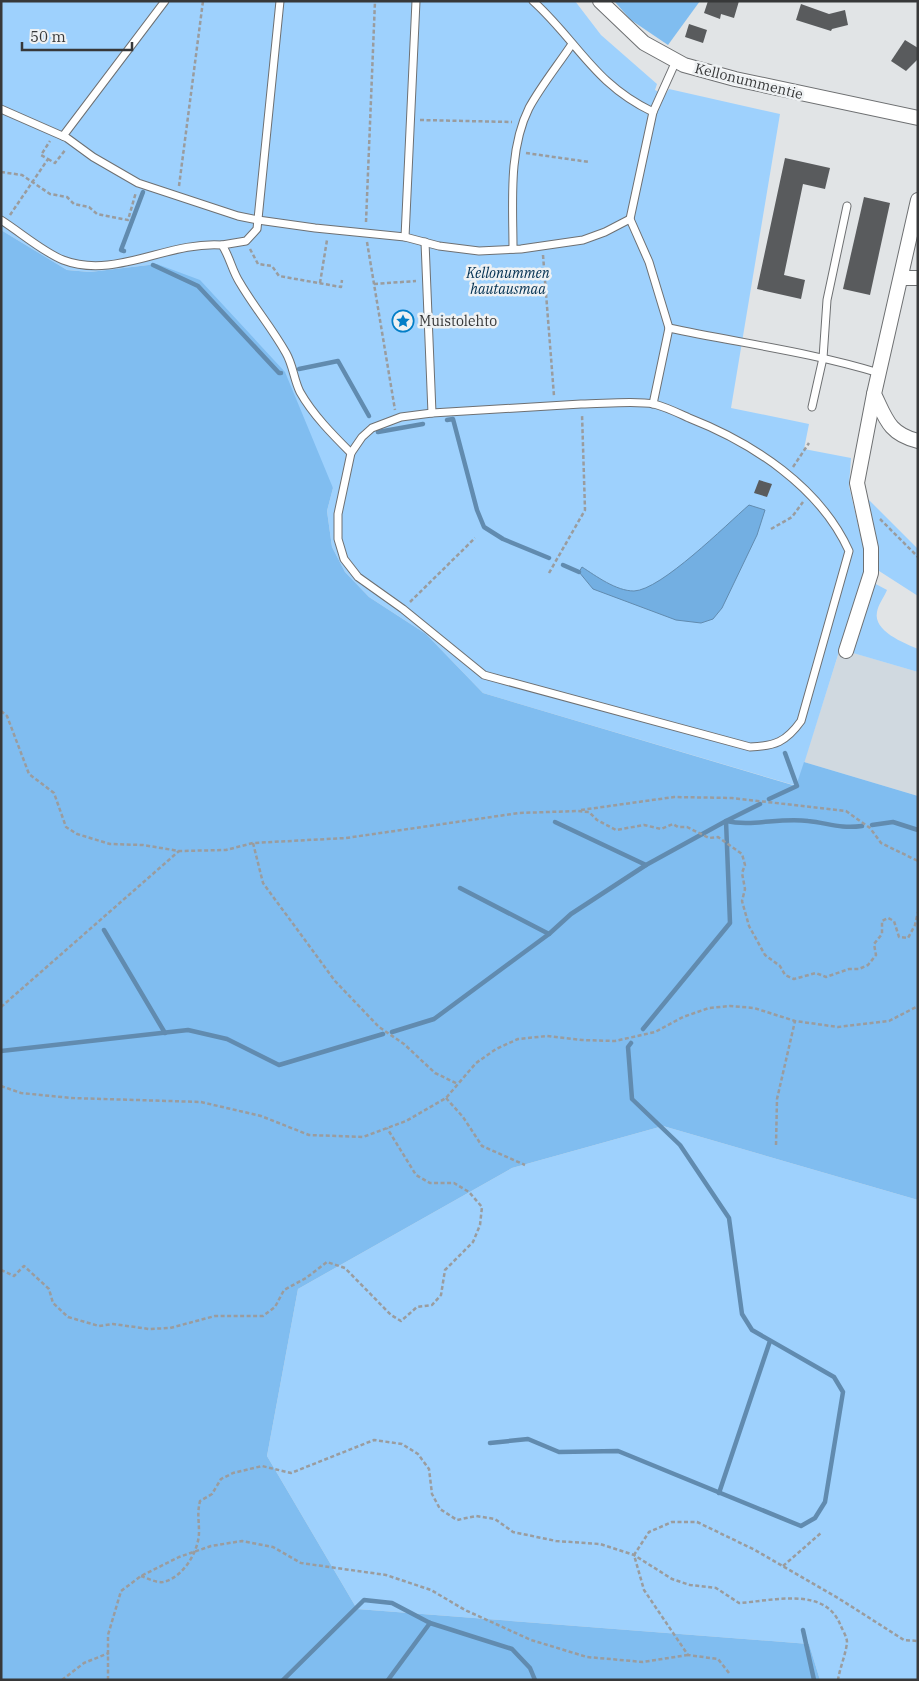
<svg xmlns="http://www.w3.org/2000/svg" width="919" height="1681" viewBox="0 0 919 1681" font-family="'IBM Plex Serif',serif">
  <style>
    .built { fill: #d0d9e0 }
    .green { fill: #9ed1fd }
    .forest { fill: #80bdf0 }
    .water { fill: #73afe2; stroke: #618baf }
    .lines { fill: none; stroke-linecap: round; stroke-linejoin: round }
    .stream { stroke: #618baf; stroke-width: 4.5 }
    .building { fill: #595b5d }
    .lane-casing { stroke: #6e7072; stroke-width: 9 }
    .street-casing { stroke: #6e7072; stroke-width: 16 }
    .path { stroke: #9a9c9e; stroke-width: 2.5; stroke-dasharray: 4 2.5; stroke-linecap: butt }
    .lane { stroke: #fff; stroke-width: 7 }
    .street { stroke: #fff; stroke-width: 14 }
    .labels { text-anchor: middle; stroke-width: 5; stroke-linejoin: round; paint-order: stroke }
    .street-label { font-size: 14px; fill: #373839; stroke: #eef1f3 }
    .park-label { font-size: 14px; font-style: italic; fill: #002f50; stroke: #eef1f3 }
    .poi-label { font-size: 14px; fill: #373839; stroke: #eef1f3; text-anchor: start }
  </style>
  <rect width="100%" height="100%" fill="#e1e4e6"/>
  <path class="built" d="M 840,649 L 918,672 L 918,796 L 804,762 Z"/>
  <g class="green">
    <path d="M 1,1 L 575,1 L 601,35 L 657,84 L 655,90 L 665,95 L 669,89 L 780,114 L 731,408 L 809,424 L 804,449 L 851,458 L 849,486 L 864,550 L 863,575 L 797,786 L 483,693 L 426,634 L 369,597 L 345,572 L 332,547 L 327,511 L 333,488 L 157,264 L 90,272 L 67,270 L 1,230 Z"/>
    <path d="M 868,499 L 918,549 L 918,596 L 876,569 L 875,548 Z"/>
    <path d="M 872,582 L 887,590 C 884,597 878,605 877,612 C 873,631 904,643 918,649 L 918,672 L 853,653 Z"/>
    <path d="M 663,1126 L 918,1200 L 918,1680 L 820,1680 L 809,1644 L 357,1609 L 267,1456 L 298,1289 L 512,1168 Z"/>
  </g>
  <g class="forest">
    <path d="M 614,1 L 700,1 L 668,45 L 631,20 Z"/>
    <path d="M 1,230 L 67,270 L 90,272 L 157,264 L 200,280 L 285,372 L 333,488 L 327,511 L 332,547 L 345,572 L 369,597 L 426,634 L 483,693 L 796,786 L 804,762 L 918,796 L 918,1200 L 663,1126 L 512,1168 L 298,1289 L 267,1456 L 357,1609 L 809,1644 L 820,1680 L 1,1680 Z"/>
  </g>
  <path class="water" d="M 749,505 L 765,510 L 757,535 L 722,608 L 713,619 L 701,623 L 676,620 L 593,589 L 579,572 L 582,567 C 596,576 616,591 634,591 C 661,590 726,525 749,505 Z"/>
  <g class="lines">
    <g class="stream">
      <path d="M 124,251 L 121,250 L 143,192"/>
      <path d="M 153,265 L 198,286 L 279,373 L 281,373"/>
      <path d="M 299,369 L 338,361 L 369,416"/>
      <path d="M 447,420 L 453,419 L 477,510 L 484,527 L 503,539 L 549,558"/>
      <path d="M 378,432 L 423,424"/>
      <path d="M 563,565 L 579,572"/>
      <path d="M 769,799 L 797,786 L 785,753"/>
      <path d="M 555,822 L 646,865"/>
      <path d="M 872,825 L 893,822 L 918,830"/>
      <path d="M 460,888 L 549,934"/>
      <path d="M 104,930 L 165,1033"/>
      <path d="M 643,1029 L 730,923 L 726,821 L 760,804"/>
      <path d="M 392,1032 L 434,1019 L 549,934 L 571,914 L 646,865 L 726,821 C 753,827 780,817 808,821 C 828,823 840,829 862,826"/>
      <path d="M 1,1051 L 188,1030 L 227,1039 L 279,1065 L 383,1034"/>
      <path d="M 490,1443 L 528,1439 L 559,1452 L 618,1451 L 801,1526 L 815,1518 L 825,1502 L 843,1392 L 834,1377 L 752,1330 L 742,1314 L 729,1218 L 680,1145 L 632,1099 L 628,1047 L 631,1043"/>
      <path d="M 719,1493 L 770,1341"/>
      <path d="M 803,1630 L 814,1680"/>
      <path d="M 283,1680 L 364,1600 L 392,1603 L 430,1623 L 512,1649 L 530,1668 L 535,1680"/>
      <path d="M 388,1680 L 430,1623"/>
    </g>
  </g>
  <g class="building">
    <path d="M 708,1 L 739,1 L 734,18 L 721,14 L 720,19 L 704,13 Z"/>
    <path d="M 801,4 L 829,14 L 845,10 L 848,25 L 832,29 L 831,31 L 796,20 Z"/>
    <path d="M 689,24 L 707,30 L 703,43 L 685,37 Z"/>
    <path d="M 905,40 L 918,48 L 918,59 L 906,71 L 891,61 Z"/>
    <path d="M 785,158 L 830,168 L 825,189 L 803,184 L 784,275 L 805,280 L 801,299 L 757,289 Z"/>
    <path d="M 864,197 L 890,203 L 870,295 L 843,289 Z"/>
    <path d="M 759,480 L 772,484 L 767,497 L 754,493 Z"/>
  </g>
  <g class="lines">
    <g class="lane-casing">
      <g id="lane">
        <path d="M 533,1 C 578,42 594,84 653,112"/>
        <path d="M 1,109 L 67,138 L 93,157 L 138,183 L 238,216 L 258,220 L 315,228 L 405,237 L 439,246 L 479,251 L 521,249 L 583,240 L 605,232 L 630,219"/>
        <path d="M 63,136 L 165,1"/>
        <path d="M 1,220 C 20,232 43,252 63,260 C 115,280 167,241 222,245 C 230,257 232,271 240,283 C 254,307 272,328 286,353 C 293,365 294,380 300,392 C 313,415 333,435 351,453"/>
        <path d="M 405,237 L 416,1"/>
        <path d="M 425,242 L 432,413"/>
        <path d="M 222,245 L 246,241 L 257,229 L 280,1"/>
        <path d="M 513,249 C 513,204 508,150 529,108 C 541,86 558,65 572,44"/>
        <path d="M 669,328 C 739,343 811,352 879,373"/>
        <path d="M 581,404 C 602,404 635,400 654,404 C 666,407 678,413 689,418 C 753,443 820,487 849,551 L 801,721 C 786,742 775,746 750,747 L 484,675 L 403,609 L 358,577 L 344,559 L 338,539 L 338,514 L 351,453 L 362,437 L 372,428 L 401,417 L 432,413 Z"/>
        <path d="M 653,404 L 669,328 L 649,262 L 630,219 L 653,112 L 676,61"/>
        <path d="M 812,407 L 823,358 L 827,300 L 847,206"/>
      </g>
    </g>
    <g class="street-casing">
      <g id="street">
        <path d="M 600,1 L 644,43 L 684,65 L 735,79 L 918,118"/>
        <path d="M 918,200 L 874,394 C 886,419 889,434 918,441"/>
        <path d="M 901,278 L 918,278"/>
        <path d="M 846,651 L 871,573 L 871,548 L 857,483 L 874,394"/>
      </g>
    </g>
    <g class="path">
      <path d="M 420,120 L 512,122"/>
      <path d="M 526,153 L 589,162"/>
      <path d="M 48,159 L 55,163 L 66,149"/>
      <path d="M 1,172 L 22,175 L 50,194 L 67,197 L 74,204 L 89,207 L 97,214 L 128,220 L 136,192"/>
      <path d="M 179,186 L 203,1"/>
      <path d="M 10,215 L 48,159 L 41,155 L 50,141"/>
      <path d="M 366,222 L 375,1"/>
      <path d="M 367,242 L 395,410"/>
      <path d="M 250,249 L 258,264 L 272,266 L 279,276 L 341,287 L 342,280"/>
      <path d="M 543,255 L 554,396"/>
      <path d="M 320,283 L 327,240"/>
      <path d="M 374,284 L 416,281"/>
      <path d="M 793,467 L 809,443"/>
      <path d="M 880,519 L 918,557"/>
      <path d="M 771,529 L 792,517 L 803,502"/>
      <path d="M 549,573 L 585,510 L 582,414"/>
      <path d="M 410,602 L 475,538"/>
      <path d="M 1,711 L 7,716 L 29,774 L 54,793 L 66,827 L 77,834 L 110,844 L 143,845 L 179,851 L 226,850 L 253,843 L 346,838 L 519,813 L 577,811 L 589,812 L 597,820 L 616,830 L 644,825 L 661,829 L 673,824 L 678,827 L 687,827 L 709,838 L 718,837 L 742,854 L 745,865 L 742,873 L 745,889 L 742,901 L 749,926 L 765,955 L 780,966 L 785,975 L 794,979 L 816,973 L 826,977 L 849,969 L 859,969 L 868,965 L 876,955 L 874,944 L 882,934 L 882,921 L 888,918 L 894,921 L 899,937 L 908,938 L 915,925 L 918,912"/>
      <path d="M 581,810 L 674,797 L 732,798 L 846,811 L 870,828 L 881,843 L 918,861"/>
      <path d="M 253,843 L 263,883 L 335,981 L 379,1027 L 404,1044 L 435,1073 L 458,1084"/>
      <path d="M 1,1007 L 179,851"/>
      <path d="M 1,1086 L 21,1093 L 71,1098 L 201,1102 L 261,1116 L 309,1135 L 363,1137 L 406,1121 L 446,1098 L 476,1063 L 496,1049 L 518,1039 L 547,1036 L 582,1040 L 615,1041 L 655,1032 L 683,1017 L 709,1008 L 730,1006 L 754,1008 L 795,1021 L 838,1027 L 889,1021 L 918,1006"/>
      <path d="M 446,1098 L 463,1117 L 482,1146 L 525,1165"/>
      <path d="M 776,1145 L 777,1099 L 795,1021"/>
      <path d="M 1,1270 L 14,1276 L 24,1266 L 49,1289 L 53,1303 L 68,1317 L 99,1326 L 113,1324 L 149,1329 L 170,1328 L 215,1316 L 263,1316 L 275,1307 L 284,1290 L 306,1278 L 327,1262 L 345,1268 L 391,1315 L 401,1321 L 417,1307 L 432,1305 L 441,1295 L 445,1270 L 473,1242 L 480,1225 L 482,1207 L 469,1192 L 454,1183 L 430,1183 L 416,1175 L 387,1128"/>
      <path d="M 783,1566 L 821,1533"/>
      <path d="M 141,1576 C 147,1578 156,1583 163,1582 C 183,1578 199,1551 199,1532 C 199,1519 197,1514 200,1501 L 212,1494 L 221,1479 L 233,1473 L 262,1466 L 291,1473 L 374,1440 L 402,1444 L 418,1454 L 429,1469 L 432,1494 L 440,1509 L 457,1520 L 476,1516 L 495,1519 L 513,1532 L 556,1541 L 600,1544 L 634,1555 L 672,1579 L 690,1585 L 716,1588 L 739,1603 C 772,1601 824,1586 840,1624 C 842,1629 847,1637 847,1642 C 846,1654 840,1667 838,1680"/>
      <path d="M 729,1673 L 718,1659 L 688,1655 L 644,1590 L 634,1555 L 649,1532 L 672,1522 L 697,1522 L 755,1550 L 838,1598 L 904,1640 L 918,1641"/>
      <path d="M 62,1680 L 84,1663 L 109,1653"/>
      <path d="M 108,1680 L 108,1635 L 121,1591 L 141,1576 L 179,1557 L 211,1546 L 242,1541 L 273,1547 L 301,1563 L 386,1575 L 431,1590 L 465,1610 L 531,1640 L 587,1657 L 643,1662 L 688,1655"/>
    </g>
    <use href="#lane" class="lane"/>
    <use href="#street" class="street"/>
  </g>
  <defs>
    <g id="sight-ring" transform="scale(1.125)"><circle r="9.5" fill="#eef1f3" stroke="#037ec7" stroke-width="1.5"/><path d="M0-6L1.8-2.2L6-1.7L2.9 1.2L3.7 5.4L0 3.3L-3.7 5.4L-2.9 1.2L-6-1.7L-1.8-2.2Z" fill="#037ec7"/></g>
  </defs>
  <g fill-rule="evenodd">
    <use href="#sight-ring" x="403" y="321"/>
  </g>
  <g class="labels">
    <g class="street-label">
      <text transform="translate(749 81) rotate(14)" y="5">Kellonummentie</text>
    </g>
    <g class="park-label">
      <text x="508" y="278">Kellonummen<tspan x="508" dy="16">hautausmaa</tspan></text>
    </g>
    <g class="poi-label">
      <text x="419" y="326">Muistolehto</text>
    </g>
  </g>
  <rect width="919" height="1681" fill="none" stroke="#373839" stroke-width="5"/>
  <path d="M22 42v8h110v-8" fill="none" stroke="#373839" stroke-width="2.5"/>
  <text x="30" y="42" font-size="15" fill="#373839" stroke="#eef1f3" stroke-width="4" paint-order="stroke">50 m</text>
</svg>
